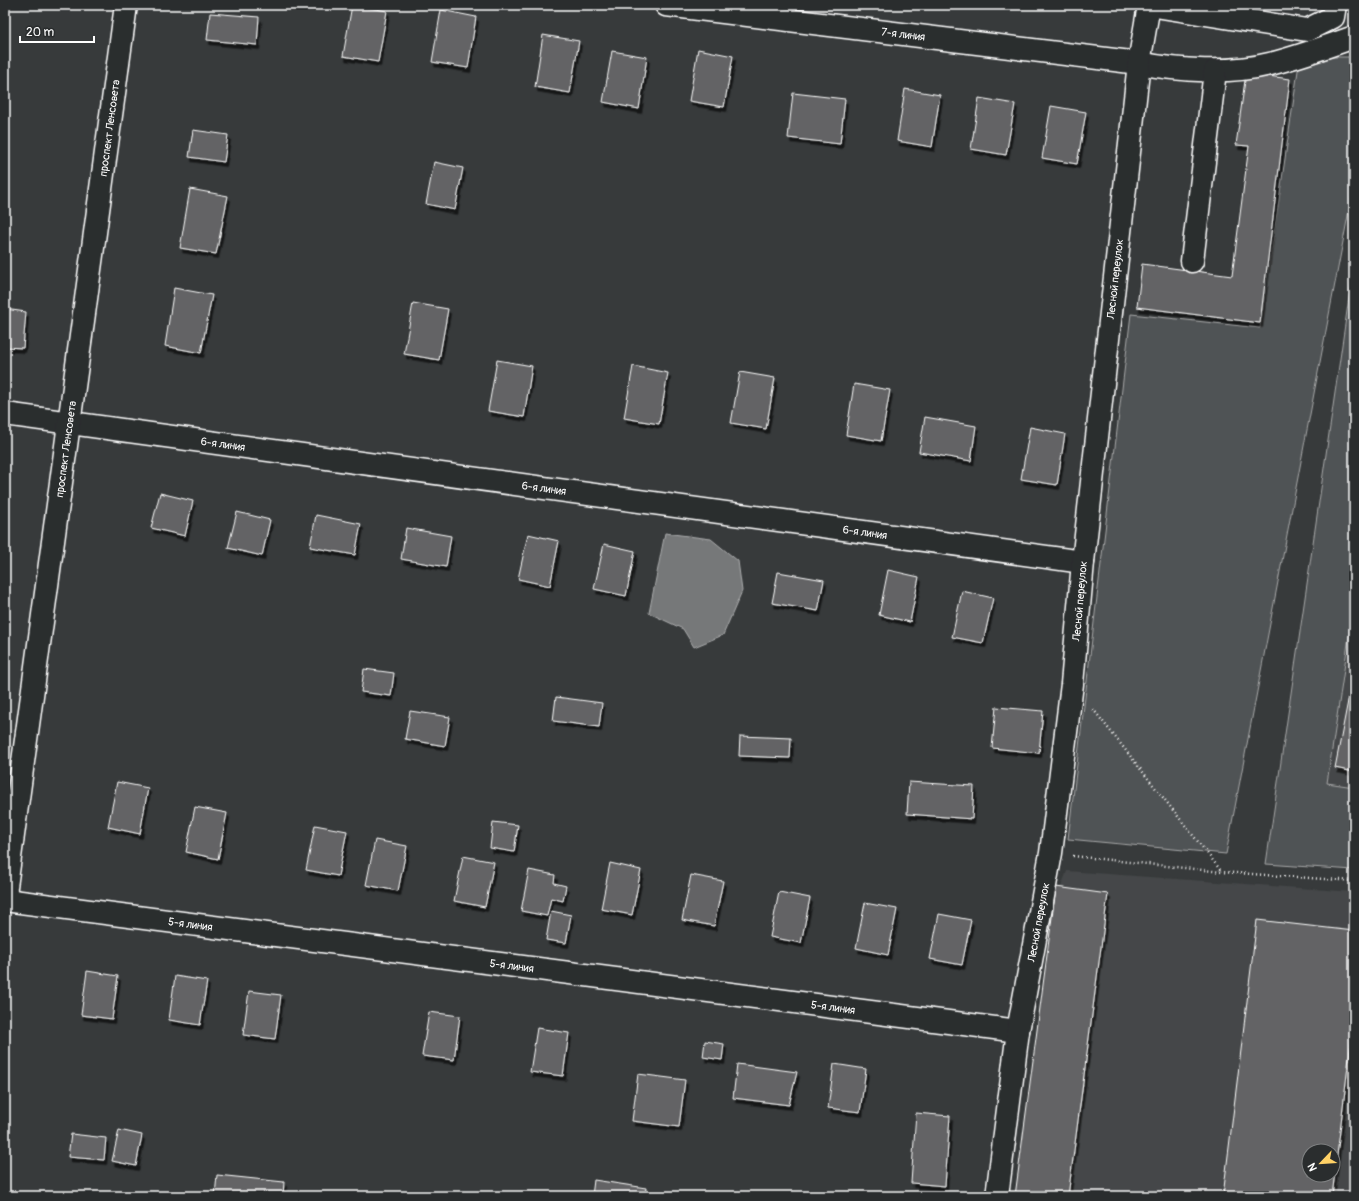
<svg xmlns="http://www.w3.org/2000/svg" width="1359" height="1201" viewBox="0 0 1359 1201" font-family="Pangolin,sans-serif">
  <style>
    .built { fill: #444748; fill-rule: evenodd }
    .green { fill: #505354; stroke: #a8a9aa }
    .water { fill: #767879; stroke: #adaeaf }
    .building { fill: #636465; stroke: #fff; fill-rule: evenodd; filter: url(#shadow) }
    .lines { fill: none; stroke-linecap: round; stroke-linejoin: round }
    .minor-casing { stroke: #fff; stroke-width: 25 }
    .path { stroke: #fff; stroke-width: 2.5; stroke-dasharray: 1 3; stroke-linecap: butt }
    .minor { stroke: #2a2d2e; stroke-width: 22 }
    .labels { text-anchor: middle; stroke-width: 4; stroke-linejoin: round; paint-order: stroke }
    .street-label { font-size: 11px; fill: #fff; stroke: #2a2d2e }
  </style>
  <defs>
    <filter id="shadow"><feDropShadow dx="2.5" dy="4.5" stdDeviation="0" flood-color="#0009"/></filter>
  </defs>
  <rect width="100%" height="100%" fill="#373a3b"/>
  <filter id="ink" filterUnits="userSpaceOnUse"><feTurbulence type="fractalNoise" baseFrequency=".025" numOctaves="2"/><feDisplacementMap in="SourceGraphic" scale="8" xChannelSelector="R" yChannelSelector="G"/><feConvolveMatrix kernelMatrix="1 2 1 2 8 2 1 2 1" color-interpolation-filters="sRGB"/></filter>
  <g filter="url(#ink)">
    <g class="built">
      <path d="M 1354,603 L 1354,787 L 1327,783 Z"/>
      <path d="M 1067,871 L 1354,892 L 1354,1196 L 1018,1196 L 1056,900 ZM 1309,1151 L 1333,1151 L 1333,1175 L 1309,1175 Z"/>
    </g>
    <g class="green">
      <path d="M 1300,57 L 1354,57 L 1354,184 L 1226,854 L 1068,839 L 1131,314 L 1260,328 Z"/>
      <path d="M 1354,263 L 1354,603 L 1327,783 L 1354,787 L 1354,870 L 1266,864 Z"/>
    </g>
    <path class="water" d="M 665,533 L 711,539 L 738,561 L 742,591 L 723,635 L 694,647 L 683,629 L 649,613 Z"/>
    <g class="building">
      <path d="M 352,5 L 387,11 L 378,62 L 343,56 Z"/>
      <path d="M 441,10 L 476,17 L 468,68 L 432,62 Z"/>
      <path d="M 210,13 L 259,17 L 257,45 L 207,40 Z"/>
      <path d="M 543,35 L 579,41 L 570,93 L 535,87 Z"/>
      <path d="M 698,49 L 733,56 L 724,107 L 689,101 Z"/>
      <path d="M 612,51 L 647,57 L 639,109 L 603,102 Z"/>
      <path d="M 1246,73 L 1290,79 L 1260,323 L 1137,307 L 1142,264 L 1232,276 L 1249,146 L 1236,145 Z"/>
      <path d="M 905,89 L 940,95 L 932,147 L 897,141 Z"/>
      <path d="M 793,93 L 845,99 L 840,144 L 788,138 Z"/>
      <path d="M 979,98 L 1015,104 L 1006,155 L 971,149 Z"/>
      <path d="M 1051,106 L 1086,112 L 1077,164 L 1042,158 Z"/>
      <path d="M 193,130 L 228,135 L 224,162 L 189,157 Z"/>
      <path d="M 434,162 L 463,168 L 455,210 L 426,204 Z"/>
      <path d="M 190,189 L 228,196 L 216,254 L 180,248 Z"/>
      <path d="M 174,288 L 212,295 L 201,353 L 165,346 Z"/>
      <path d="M 413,303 L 448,309 L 439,360 L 404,354 Z"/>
      <path d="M 5,309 L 26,312 L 23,348 L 5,347 Z"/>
      <path d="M 497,360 L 532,366 L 524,417 L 488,411 Z"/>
      <path d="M 633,366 L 668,373 L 659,424 L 624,418 Z"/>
      <path d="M 740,372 L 775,378 L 766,429 L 731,423 Z"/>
      <path d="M 854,384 L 890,390 L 881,441 L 846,435 Z"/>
      <path d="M 925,417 L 976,426 L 971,461 L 919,452 Z"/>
      <path d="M 1030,427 L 1065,434 L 1057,485 L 1021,479 Z"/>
      <path d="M 160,493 L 193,501 L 185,536 L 151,528 Z"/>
      <path d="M 237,512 L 270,520 L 262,556 L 228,548 Z"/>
      <path d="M 316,515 L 361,524 L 355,555 L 310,547 Z"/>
      <path d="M 406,528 L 451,536 L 446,567 L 401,559 Z"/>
      <path d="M 528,534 L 559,541 L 550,586 L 518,579 Z"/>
      <path d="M 604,544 L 635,551 L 626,596 L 594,589 Z"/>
      <path d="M 888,570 L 919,577 L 910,622 L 879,615 Z"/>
      <path d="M 778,572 L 824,580 L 818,611 L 772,603 Z"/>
      <path d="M 962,591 L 993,598 L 983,643 L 952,637 Z"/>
      <path d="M 364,669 L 394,673 L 391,696 L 361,692 Z"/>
      <path d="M 1354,670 L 1354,772 L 1335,768 Z"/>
      <path d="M 556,697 L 602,703 L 599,727 L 553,721 Z"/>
      <path d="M 996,707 L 1043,711 L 1039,753 L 992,748 Z"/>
      <path d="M 410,711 L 450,717 L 445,746 L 405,739 Z"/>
      <path d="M 740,736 L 791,738 L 790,758 L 739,756 Z"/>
      <path d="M 117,782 L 148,788 L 140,834 L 108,827 Z"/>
      <path d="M 909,782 L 974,786 L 972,819 L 907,814 Z"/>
      <path d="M 195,807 L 227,813 L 218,859 L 186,852 Z"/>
      <path d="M 493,822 L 518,825 L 514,852 L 490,848 Z"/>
      <path d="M 315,825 L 347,831 L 338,876 L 306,870 Z"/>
      <path d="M 375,840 L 407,846 L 398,891 L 366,885 Z"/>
      <path d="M 463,856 L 494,862 L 485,907 L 454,901 Z"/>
      <path d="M 610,863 L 641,870 L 632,915 L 601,909 Z"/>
      <path d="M 529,870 L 555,875 L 554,883 L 566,886 L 563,901 L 551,898 L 547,916 L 521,911 Z"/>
      <path d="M 691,875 L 723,881 L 714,926 L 682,920 Z"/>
      <path d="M 1056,887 L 1108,894 L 1068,1196 L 1015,1196 Z"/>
      <path d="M 779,892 L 810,898 L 801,943 L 770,937 Z"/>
      <path d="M 865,903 L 897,909 L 888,955 L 856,948 Z"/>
      <path d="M 551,911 L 571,915 L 566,943 L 546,940 Z"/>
      <path d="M 939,914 L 971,920 L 962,965 L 930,959 Z"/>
      <path d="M 1257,920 L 1354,931 L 1354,1017 L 1332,1196 L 1223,1196 ZM 1309,1151 L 1333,1151 L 1333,1175 L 1309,1175 Z"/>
      <path d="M 87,971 L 118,976 L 112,1019 L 81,1015 Z"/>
      <path d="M 175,976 L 207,981 L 200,1025 L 169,1020 Z"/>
      <path d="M 249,991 L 281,995 L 275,1039 L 243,1035 Z"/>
      <path d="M 429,1012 L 460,1016 L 454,1060 L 422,1056 Z"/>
      <path d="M 537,1028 L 569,1033 L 563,1076 L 530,1072 Z"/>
      <path d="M 705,1041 L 724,1044 L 722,1060 L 703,1057 Z"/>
      <path d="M 737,1064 L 797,1072 L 789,1105 L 733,1098 Z"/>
      <path d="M 834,1064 L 866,1069 L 860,1112 L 828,1108 Z"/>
      <path d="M 638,1074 L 685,1080 L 679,1127 L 632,1121 Z"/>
      <path d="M 916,1113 L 950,1116 L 945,1186 L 911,1183 Z"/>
      <path d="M 119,1130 L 142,1135 L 136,1166 L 112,1161 Z"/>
      <path d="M 71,1134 L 106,1138 L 104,1160 L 68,1157 Z"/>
      <path d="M 217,1175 L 284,1182 L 283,1196 L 215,1196 Z"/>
      <path d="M 594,1180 L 646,1188 L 645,1196 L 592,1196 Z"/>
    </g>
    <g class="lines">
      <g class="minor-casing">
        <g id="minor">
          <path id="s1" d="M 666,5 L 1139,63 C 1179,71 1230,74 1270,64 C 1298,57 1326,47 1354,37"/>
          <path d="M 1149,5 L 1307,30 L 1333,17 L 1335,5"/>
          <path d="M 1192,261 L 1215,71"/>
          <path id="s2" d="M 5,414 L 1083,562"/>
          <path id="s3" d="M 5,894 L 126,5"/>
          <path id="s4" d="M 5,900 L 1018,1031"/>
          <path id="s5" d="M 997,1196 L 1018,1031 L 1051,853 L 1072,684 L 1083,562 L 1139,63 L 1149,5"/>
        </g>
      </g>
      <g class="path">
        <path d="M 1093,709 L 1222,872"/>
        <path d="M 1073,856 L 1222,872 L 1354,881"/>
      </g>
      <use href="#minor" class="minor"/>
    </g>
  </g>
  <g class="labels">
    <g class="street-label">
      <text dy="4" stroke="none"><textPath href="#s1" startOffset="239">7-я линия</textPath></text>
      <text dy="4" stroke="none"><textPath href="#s3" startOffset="773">проспект Ленсовета</textPath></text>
      <text dy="4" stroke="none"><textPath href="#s5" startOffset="925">Лесной переулок</textPath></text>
      <text dy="4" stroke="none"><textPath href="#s2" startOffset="220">6-я линия</textPath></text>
      <text dy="4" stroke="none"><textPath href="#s3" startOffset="449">проспект Ленсовета</textPath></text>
      <text dy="4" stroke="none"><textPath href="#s2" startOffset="544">6-я линия</textPath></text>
      <text dy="4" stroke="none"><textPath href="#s2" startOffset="868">6-я линия</textPath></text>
      <text dy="4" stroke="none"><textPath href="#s5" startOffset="601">Лесной переулок</textPath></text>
      <text dy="4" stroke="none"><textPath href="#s5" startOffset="277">Лесной переулок</textPath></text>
      <text dy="4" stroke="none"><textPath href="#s4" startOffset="187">5-я линия</textPath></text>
      <text dy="4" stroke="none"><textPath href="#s4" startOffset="511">5-я линия</textPath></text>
      <text dy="4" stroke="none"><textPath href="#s4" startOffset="835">5-я линия</textPath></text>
    </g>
  </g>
  <rect width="1359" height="1201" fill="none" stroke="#2a2d2e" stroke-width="20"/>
  <rect x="10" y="10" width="1339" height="1181" fill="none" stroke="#fff" stroke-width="1.5" filter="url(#ink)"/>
  <g transform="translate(1321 1163) rotate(245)"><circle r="19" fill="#2a2d2e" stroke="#7f8182"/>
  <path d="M0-3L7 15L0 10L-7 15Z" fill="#ffd166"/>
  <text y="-6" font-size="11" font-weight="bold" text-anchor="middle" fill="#ffffff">N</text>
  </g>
  <path d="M20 36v6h74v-6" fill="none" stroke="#ffffff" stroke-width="2"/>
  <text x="26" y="36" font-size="12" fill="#ffffff" stroke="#2a2d2e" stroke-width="3" paint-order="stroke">20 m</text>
</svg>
